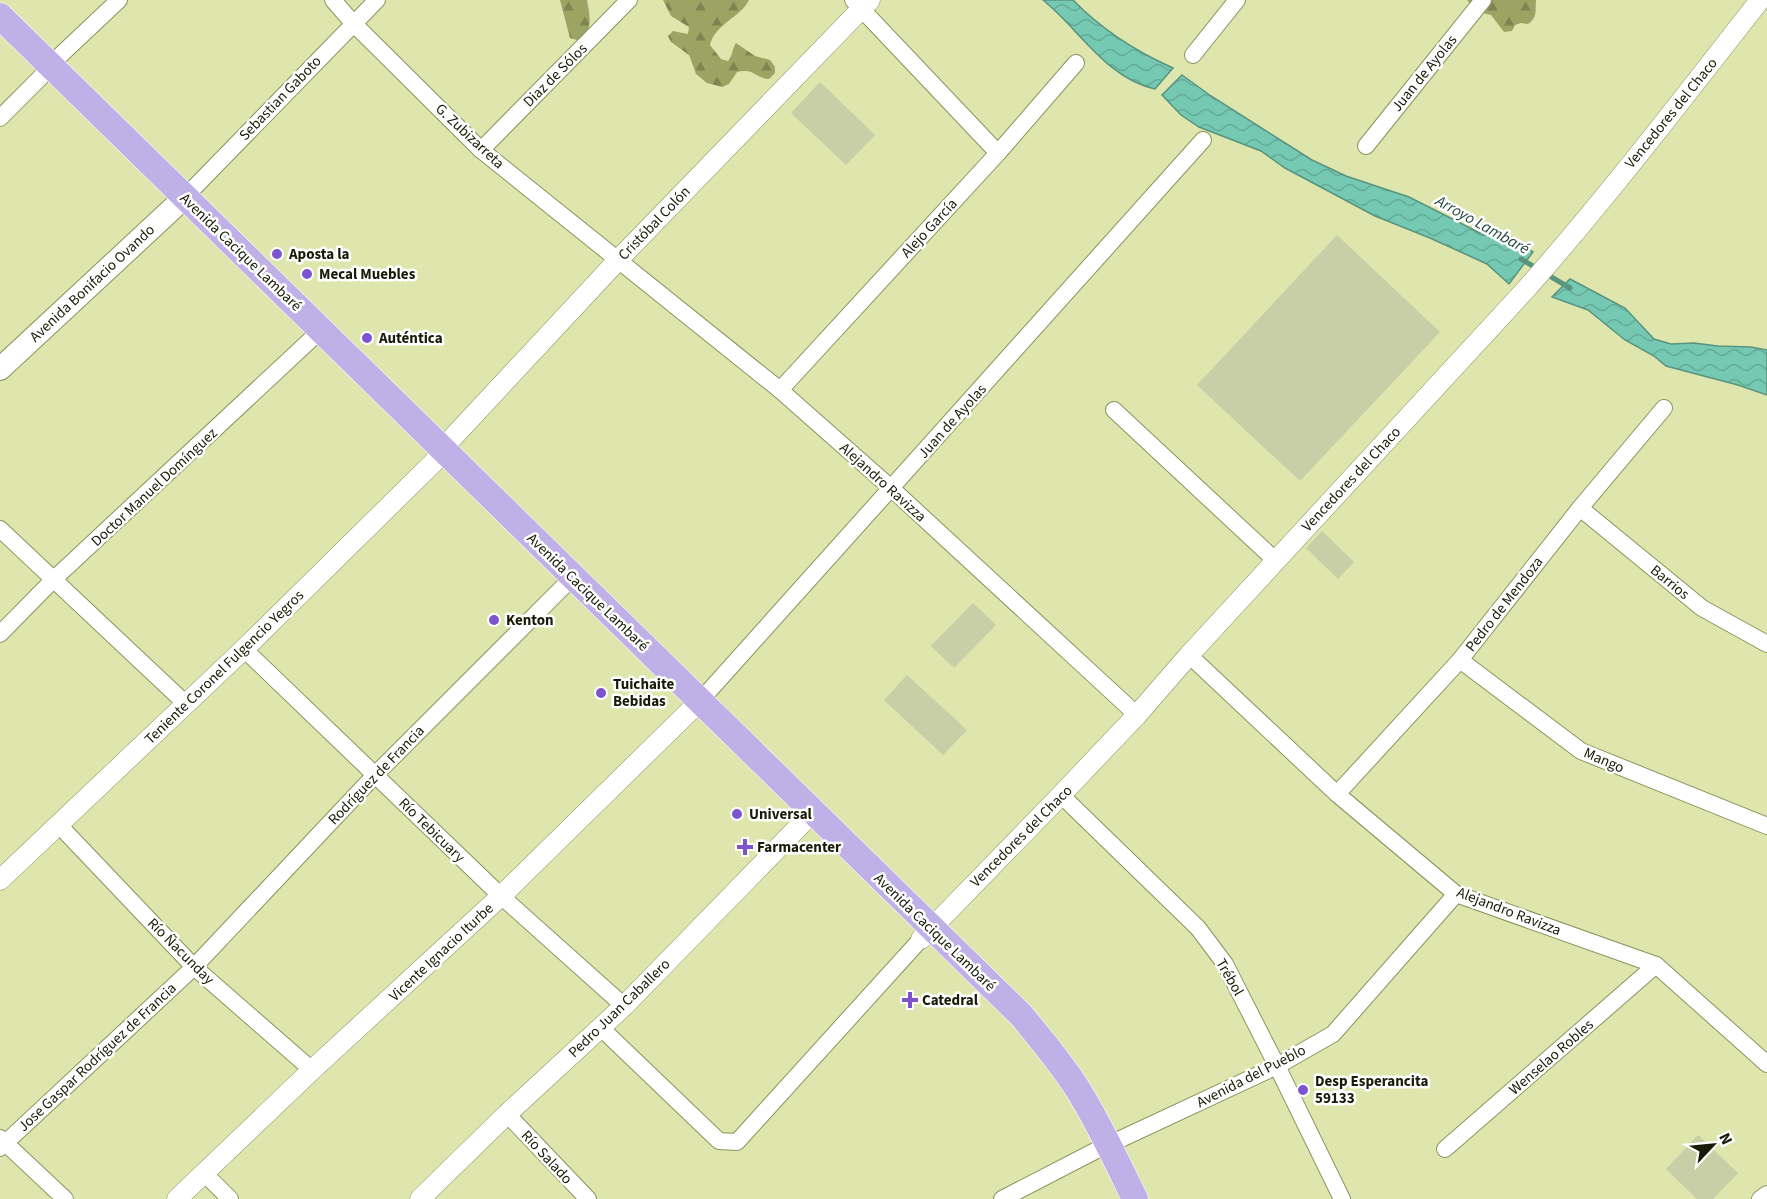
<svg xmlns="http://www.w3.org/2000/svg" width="1767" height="1199" viewBox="0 0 1767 1199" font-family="'Source Sans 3',sans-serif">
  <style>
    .forest { fill: url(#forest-firs) }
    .garden { fill: #c8cea6 }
    .water { fill: url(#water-waves); stroke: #59947e; stroke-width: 1.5 }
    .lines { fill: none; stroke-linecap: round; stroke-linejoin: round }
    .stream { stroke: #59947e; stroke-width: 5 }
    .minor-casing { stroke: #8b935d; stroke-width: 18 }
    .tertiary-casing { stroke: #8b935d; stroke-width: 21 }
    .secondary-casing { stroke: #8b935d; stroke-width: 24 }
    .primary-casing { stroke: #fff; stroke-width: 27 }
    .minor { stroke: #fff; stroke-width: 16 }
    .tertiary { stroke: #fff; stroke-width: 20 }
    .secondary { stroke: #fff; stroke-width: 22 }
    .primary { stroke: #bfb0e7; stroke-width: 26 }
    .poi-dot { fill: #7c54ce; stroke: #fff; stroke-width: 2 }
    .labels { text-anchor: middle; stroke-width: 5; stroke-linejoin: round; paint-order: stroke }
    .street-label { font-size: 15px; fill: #181b06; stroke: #fff }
    .poi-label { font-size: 15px; font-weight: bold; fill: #181b06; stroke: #fff; text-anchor: start }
    .water-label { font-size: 16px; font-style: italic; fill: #1f453b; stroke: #fff }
  </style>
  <defs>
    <pattern id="forest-firs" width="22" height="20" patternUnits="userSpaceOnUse" patternTransform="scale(1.5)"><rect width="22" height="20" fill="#9ca463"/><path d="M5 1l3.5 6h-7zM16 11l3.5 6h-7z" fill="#7e8550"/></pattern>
    <pattern id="water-waves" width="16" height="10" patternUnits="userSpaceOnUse" patternTransform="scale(1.5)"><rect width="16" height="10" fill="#75c8b2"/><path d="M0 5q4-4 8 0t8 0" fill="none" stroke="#64ab98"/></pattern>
  </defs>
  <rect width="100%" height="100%" fill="#dee6ae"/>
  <g class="forest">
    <path d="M 560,0 L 587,0 C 590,16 594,33 577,40 L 570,38 Z"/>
    <path d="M 663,0 L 749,0 C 741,17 715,24 710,45 L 721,59 L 728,61 C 733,55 732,49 736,43 L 755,56 L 770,60 L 775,67 L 775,73 L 769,79 C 754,78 755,68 737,72 L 729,84 L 722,87 L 707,83 L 696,74 L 689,55 L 671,42 L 668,36 L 673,31 L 688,34 L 689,27 L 671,16 Z"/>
    <path d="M 1467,0 L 1536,0 C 1535,11 1538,17 1528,24 L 1521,23 L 1515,25 L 1512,31 L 1504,32 L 1491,15 L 1478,12 Z"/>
  </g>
  <g class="garden">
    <path d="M 820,82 L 875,135 L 846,165 L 791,113 Z"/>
    <path d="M 1337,235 L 1440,332 L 1300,481 L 1197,385 Z"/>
    <path d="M 1322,531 L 1354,562 L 1338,579 L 1306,548 Z"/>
    <path d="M 973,603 L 996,625 L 954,668 L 931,646 Z"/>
    <path d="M 907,675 L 967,730 L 943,755 L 884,700 Z"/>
    <path d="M 1698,1135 L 1738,1173 L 1713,1199 L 1697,1199 L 1666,1169 Z"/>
  </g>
  <g class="water">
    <path d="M 1043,0 L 1073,0 C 1102,30 1135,51 1173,68 L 1155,89 C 1106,78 1080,30 1043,0 Z"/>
    <path d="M 1182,75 L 1211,96 L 1312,160 L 1346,176 L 1409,197 L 1484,235 L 1510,236 L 1533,252 L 1509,284 L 1487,264 L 1430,238 L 1375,216 L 1285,168 L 1261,151 L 1199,127 L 1181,115 L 1162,95 Z"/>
    <path d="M 1570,279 L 1625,308 L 1654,339 L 1671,344 L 1694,343 L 1718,346 L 1751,347 L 1767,350 L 1767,395 L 1738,385 L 1666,366 L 1654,356 L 1625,340 L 1588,310 L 1552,297 Z"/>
  </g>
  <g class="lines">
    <path class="stream" d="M 1521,259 L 1570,288"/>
    <g class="minor-casing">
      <g id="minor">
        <path d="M 333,0 L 353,23 L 481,150 L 780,390 L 891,488 L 1137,715"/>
        <path d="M 853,0 L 998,153"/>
        <path d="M 1193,55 L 1237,0"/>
        <path d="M 0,118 L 40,78 L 50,65 L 119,0"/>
        <path d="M 1366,146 L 1483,0"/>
        <path d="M 481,150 L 629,0"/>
        <path d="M 185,197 L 377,0"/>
        <path d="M 780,390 L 998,153 L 1076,63"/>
        <path d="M 1114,410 L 1276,561"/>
        <path d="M 1580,508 L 1702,608 L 1767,644"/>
        <path d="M 0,529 L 186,704"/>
        <path d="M 0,634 L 54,579 L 321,330"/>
        <path d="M 244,649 L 501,896 L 624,1006"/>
        <path d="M 1189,655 L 1337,794 L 1456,894 L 1656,965 L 1767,1064"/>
        <path d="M 1460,660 L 1581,751 L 1767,826"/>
        <path d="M 700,701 L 1203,140"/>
        <path d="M 1337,794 L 1460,660 L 1580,508 L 1664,408"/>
        <path d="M 1061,795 L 1198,928 L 1225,964 L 1277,1066 L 1342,1199"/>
        <path d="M 58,824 L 194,967 L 312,1070"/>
        <path d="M 601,1028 L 719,1141 L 737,1142 L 921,939"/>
        <path d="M 507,1114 L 588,1199"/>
        <path d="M 0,1138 L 65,1199"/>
        <path d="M 0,1148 L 194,967 L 375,775 L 573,577"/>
        <path d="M 1445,1149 L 1656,965"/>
        <path d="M 204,1173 L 230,1199"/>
        <path d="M 1002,1199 L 1095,1151 L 1277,1066 L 1333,1034 L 1456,894"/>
        <path d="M 1760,1199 L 1767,1194"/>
      </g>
    </g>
    <g class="tertiary-casing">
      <g id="tertiary">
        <path d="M 0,880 L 244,649 L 434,462 L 442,449 L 619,259 L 870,0"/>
        <path d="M 921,939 L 1061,795 L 1137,715 L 1189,655 L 1528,287 C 1609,195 1684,97 1760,0"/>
        <path d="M 177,1199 L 312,1070 L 501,896 L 700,701"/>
        <path d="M 420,1199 L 507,1114 L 624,1006 L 813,812"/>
      </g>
    </g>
    <g class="secondary-casing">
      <path id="secondary" d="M 0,369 L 185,197"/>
    </g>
    <g class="primary-casing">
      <path id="primary" d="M 0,16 L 1021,1015 C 1041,1039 1060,1062 1077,1088 C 1099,1123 1117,1162 1135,1199"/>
    </g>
    <use href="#minor" class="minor"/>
    <use href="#tertiary" class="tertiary"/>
    <use href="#secondary" class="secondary"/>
    <use href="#primary" class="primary"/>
  </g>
  <g class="poi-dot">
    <circle cx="277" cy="254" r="6"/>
    <circle cx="307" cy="274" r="6"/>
    <circle cx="367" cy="338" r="6"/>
    <circle cx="494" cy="620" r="6"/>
    <circle cx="601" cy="693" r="6"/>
    <circle cx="737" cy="814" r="6"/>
    <path d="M742 838h6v6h6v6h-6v6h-6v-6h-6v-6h6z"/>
    <path d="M907 991h6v6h6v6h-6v6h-6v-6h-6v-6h6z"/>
    <circle cx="1303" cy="1090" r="6"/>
  </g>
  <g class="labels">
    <g class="street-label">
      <text transform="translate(1424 73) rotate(-51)" y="5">Juan de Ayolas</text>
      <text transform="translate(555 75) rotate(-45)" y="5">Diaz de Sólos</text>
      <text transform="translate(280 98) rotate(-46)" y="5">Sebastian Gaboto</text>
      <text transform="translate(1671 113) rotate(-51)" y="5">Vencedores del Chaco</text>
      <text transform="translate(470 136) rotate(43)" y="5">G. Zubizarreta</text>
      <text transform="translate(654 223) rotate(-46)" y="5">Cristóbal Colón</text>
      <text transform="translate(929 228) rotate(-47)" y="5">Alejo García</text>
      <text transform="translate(241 252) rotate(44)" y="5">Avenida Cacique Lambaré</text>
      <text transform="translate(92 283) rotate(-43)" y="5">Avenida Bonifacio Ovando</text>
      <text transform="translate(952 421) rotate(-48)" y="5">Juan de Ayolas</text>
      <text transform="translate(1351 479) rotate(-47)" y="5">Vencedores del Chaco</text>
      <text transform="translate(883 482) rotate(42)" y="5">Alejandro Ravizza</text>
      <text transform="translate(154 487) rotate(-43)" y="5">Doctor Manuel Domínguez</text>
      <text transform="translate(1670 582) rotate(39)" y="5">Barrios</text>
      <text transform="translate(588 592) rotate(44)" y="5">Avenida Cacique Lambaré</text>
      <text transform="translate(1504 604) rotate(-52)" y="5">Pedro de Mendoza</text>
      <text transform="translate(224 667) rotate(-44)" y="5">Teniente Coronel Fulgencio Yegros</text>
      <text transform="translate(1604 760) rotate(23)" y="5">Mango</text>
      <text transform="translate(376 775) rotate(-46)" y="5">Rodríguez de Francia</text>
      <text transform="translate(432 830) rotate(44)" y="5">Río Tebicuary</text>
      <text transform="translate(1021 836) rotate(-45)" y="5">Vencedores del Chaco</text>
      <text transform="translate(1509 911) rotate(21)" y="5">Alejandro Ravizza</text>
      <text transform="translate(935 932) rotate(44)" y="5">Avenida Cacique Lambaré</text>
      <text transform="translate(181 951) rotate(45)" y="5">Río Ñacunday</text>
      <text transform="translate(441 952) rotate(-43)" y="5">Vicente Ignacio Iturbe</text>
      <text transform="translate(1230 977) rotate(60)" y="5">Trébol</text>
      <text transform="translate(619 1008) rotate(-44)" y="5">Pedro Juan Caballero</text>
      <text transform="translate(97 1057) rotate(-43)" y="5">Jose Gaspar Rodríguez de Francia</text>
      <text transform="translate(1551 1057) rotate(-41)" y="5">Wenselao Robles</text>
      <text transform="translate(1251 1076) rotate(-27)" y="5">Avenida del Pueblo</text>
      <text transform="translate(547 1157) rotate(47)" y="5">Río Salado</text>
    </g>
    <g class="poi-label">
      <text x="289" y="259">Aposta la</text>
      <text x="319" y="279">Mecal Muebles</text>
      <text x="379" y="343">Auténtica</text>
      <text x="506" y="625">Kenton</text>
      <text x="613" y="689">Tuichaite<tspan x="613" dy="17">Bebidas</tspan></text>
      <text x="749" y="819">Universal</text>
      <text x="757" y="852">Farmacenter</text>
      <text x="922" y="1005">Catedral</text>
      <text x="1315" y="1086">Desp Esperancita<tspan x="1315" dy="17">59133</tspan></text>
    </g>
    <g class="water-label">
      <text transform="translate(1483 224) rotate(29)" y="6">Arroyo Lambaré</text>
    </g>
  </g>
  <g transform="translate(1713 1145) rotate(64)" stroke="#ffffff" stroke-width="4.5" paint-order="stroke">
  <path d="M0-4.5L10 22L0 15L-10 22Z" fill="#181b06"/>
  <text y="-9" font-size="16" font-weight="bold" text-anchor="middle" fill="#181b06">N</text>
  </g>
</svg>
